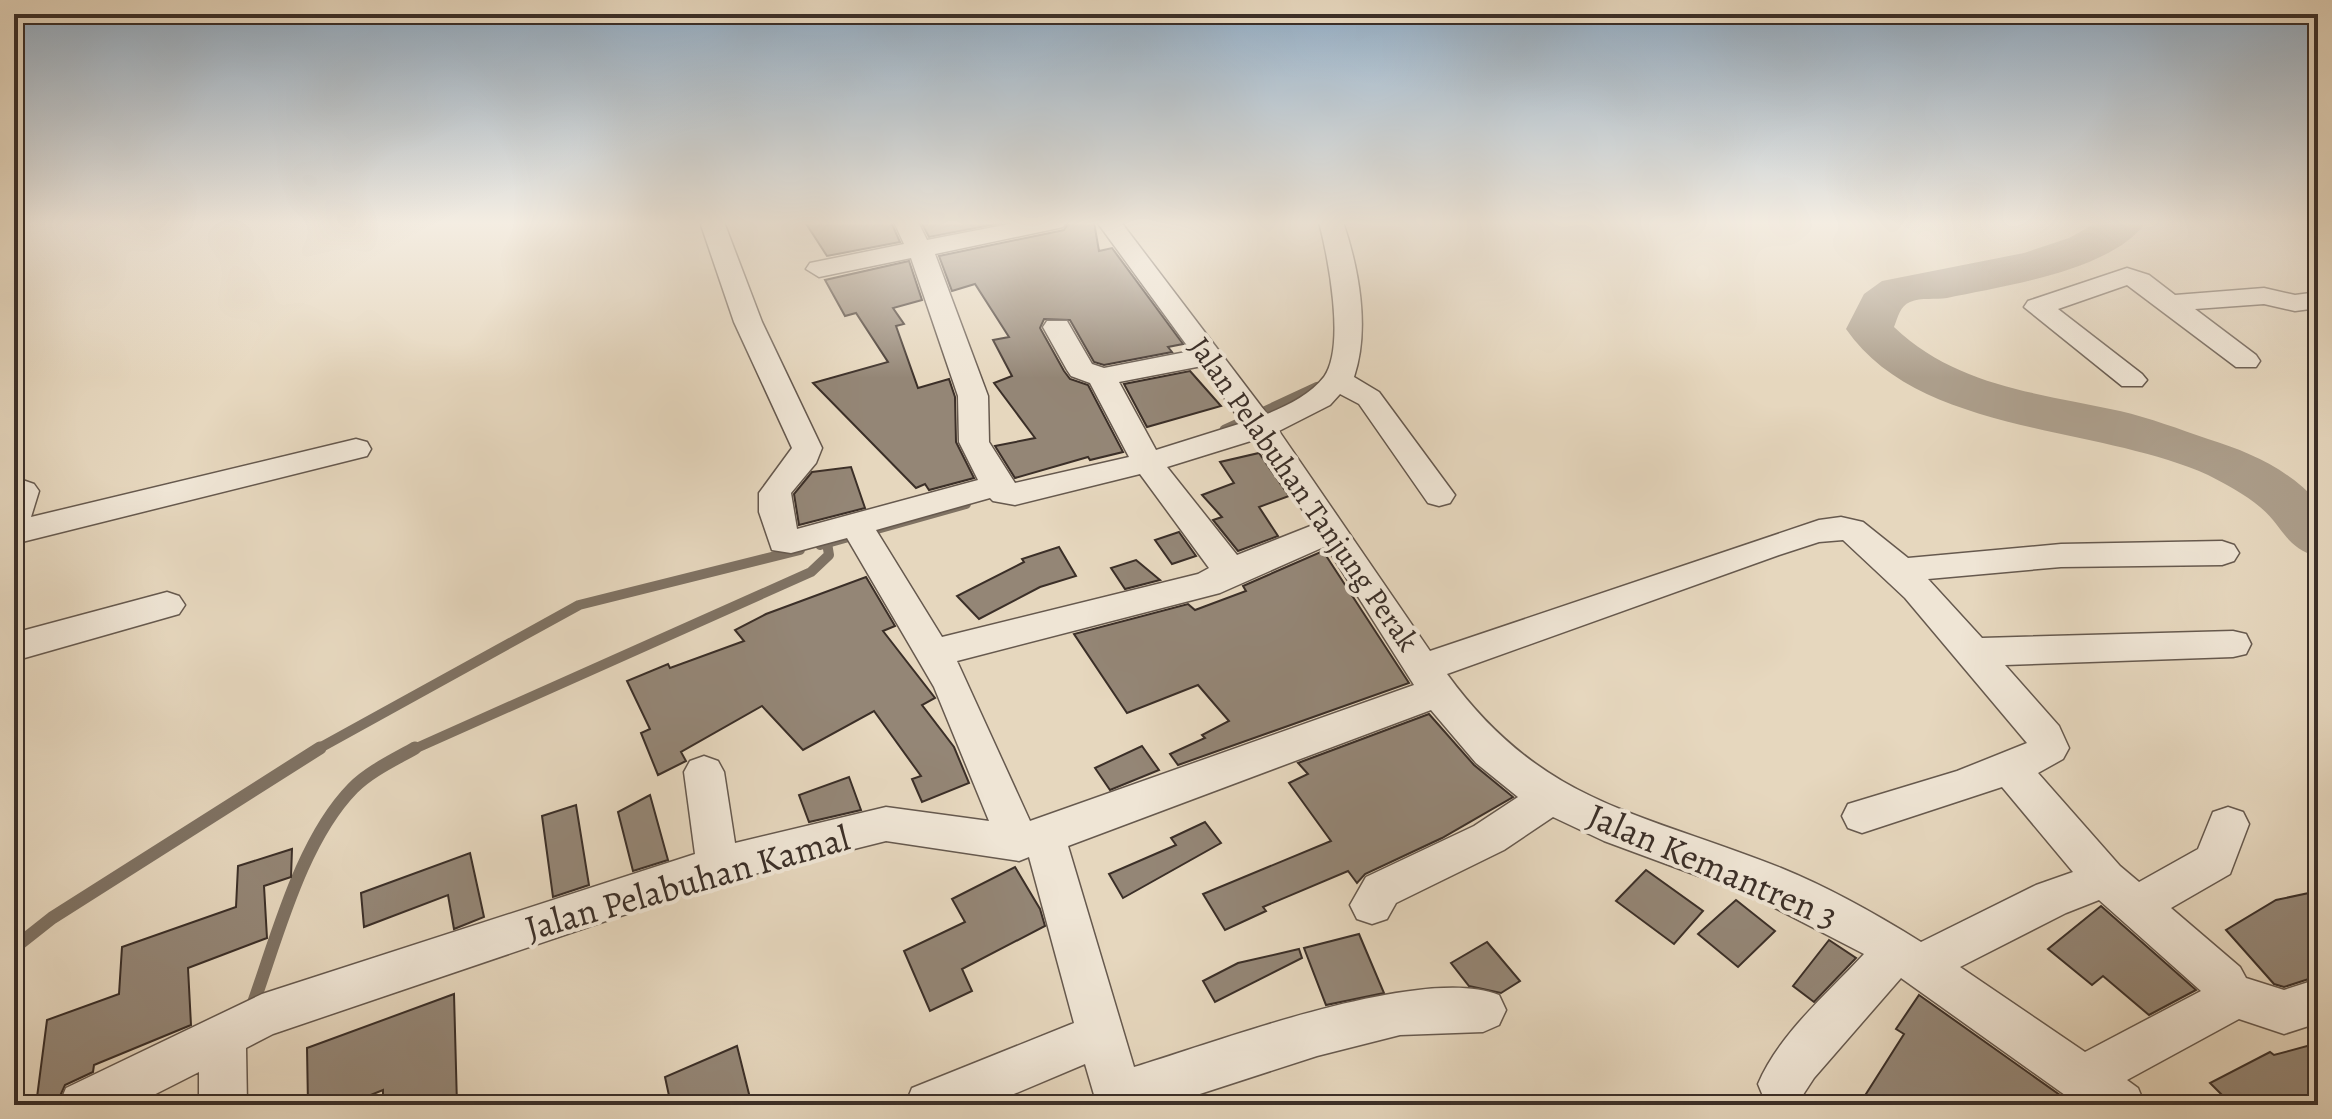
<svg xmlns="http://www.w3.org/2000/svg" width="2332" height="1119" viewBox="0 0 2332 1119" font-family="Alegreya,serif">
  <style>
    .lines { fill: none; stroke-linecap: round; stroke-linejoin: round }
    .stream-far2 { stroke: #7f7263; stroke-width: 8 }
    .stream-far1 { stroke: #7f7263; stroke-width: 10 }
    .stream { stroke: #7f7263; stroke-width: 13 }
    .river { fill: #ac9e8b; fill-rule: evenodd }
    .building { fill: #948676; stroke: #3b2f28; stroke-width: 2 }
    .minor-casing { stroke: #66594e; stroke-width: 3 }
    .minor { fill: #efe5d5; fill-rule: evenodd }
    .labels { text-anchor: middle; stroke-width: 8; stroke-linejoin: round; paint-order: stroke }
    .street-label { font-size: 30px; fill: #3b2f28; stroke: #efe5d5 }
    .near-street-label { font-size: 36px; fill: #3b2f28; stroke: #efe5d5 }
  </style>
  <rect width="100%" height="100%" fill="#e6d7be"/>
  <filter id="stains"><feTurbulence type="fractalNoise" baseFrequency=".0025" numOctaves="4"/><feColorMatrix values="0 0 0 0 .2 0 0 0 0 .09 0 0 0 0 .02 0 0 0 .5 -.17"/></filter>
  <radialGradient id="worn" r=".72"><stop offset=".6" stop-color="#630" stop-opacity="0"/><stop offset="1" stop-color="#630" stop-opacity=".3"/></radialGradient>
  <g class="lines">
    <path class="stream-far2" d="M 1224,429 L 1317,386"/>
    <g class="stream-far1">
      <path d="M 820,545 L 966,504"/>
      <path d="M 316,750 L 579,605 L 800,550"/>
      <path d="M 412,750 L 811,572 L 829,555 L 827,543"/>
    </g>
    <g class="stream">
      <path d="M 14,948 L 52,918 L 320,748"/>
      <path d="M 252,1007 C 277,938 301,841 353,788 C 370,771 394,760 415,748"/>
    </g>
    <path class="river" d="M 2098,222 L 2146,222 C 2112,271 2003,286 1947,298 C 1936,300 1921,297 1910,302 C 1900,306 1898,317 1894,327 C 1957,387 2039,393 2120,411 C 2150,418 2179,429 2208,439 C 2250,452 2288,469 2318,502 L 2318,557 C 2285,548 2284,527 2260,507 C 2246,495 2224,483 2208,475 C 2098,425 1919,435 1846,329 L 1864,294 L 1882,281 L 2024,253 L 2069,238 Z"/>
  </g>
  <g class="building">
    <path d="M 805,222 L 891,222 L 900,242 L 827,256 Z"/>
    <path d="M 921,222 L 1006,222 L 929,237 Z"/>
    <path d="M 1069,222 L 1094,222 L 1099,251 L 1112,248 L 1183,344 L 1168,347 L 1172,352 L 1104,365 L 1094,362 L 1070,320 L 1044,319 L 1040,328 L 1064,371 L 1070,379 L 1088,385 L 1123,452 L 1090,460 L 1088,457 L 1015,478 L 995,446 L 1035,438 L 994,383 L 1012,376 L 993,340 L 1009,337 L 975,284 L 952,291 L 939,256 L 1064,230 Z"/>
    <path d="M 909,261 L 922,300 L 893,308 L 904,324 L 896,326 L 918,388 L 949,379 L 955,397 L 956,442 L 974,478 L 929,490 L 925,484 L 916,488 L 813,383 L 888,362 L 856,313 L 845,316 L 825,280 Z"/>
    <path d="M 1190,371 L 1221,406 L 1147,427 L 1124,384 Z"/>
    <path d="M 1259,453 L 1289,496 L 1259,507 L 1278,536 L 1238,551 L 1213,520 L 1222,517 L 1202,495 L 1234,483 L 1220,462 Z"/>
    <path d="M 851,467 L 865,508 L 799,525 L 794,494 L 812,472 Z"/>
    <path d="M 1179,532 L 1196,556 L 1172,564 L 1155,540 Z"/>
    <path d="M 1059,547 L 1076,576 L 1040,587 L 979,619 L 957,596 L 1024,562 L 1022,559 Z"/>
    <path d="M 1323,551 L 1409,683 L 1178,765 L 1170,754 L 1205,738 L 1202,735 L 1229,721 L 1198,685 L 1127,713 L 1074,634 L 1188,604 L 1195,610 L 1246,591 L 1243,586 Z"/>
    <path d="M 1136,560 L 1160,580 L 1125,589 L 1111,568 Z"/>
    <path d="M 866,577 L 895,626 L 883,631 L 935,698 L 922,705 L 954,747 L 969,783 L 922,802 L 912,779 L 921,776 L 874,711 L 803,750 L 762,706 L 681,752 L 686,761 L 658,775 L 641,733 L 650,729 L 627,681 L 668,664 L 670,668 L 744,641 L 735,630 L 766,614 Z"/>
    <path d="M 1429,714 L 1474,765 L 1513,797 L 1442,838 L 1365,874 L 1357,883 L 1348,871 L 1263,907 L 1266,911 L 1225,930 L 1203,894 L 1331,841 L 1289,783 L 1308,774 L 1298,763 Z"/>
    <path d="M 1142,746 L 1159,770 L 1110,790 L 1095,768 Z"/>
    <path d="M 849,777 L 861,810 L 809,822 L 799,795 Z"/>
    <path d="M 650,795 L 668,860 L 633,871 L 618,812 Z"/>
    <path d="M 576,805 L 589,885 L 553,897 L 542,816 Z"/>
    <path d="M 1205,822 L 1221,843 L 1123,898 L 1109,874 L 1176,845 L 1171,838 Z"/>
    <path d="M 292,849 L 291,877 L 264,886 L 267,938 L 188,968 L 191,1025 L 94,1065 L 93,1072 L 65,1085 L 56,1105 L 36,1105 L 47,1020 L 119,994 L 122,947 L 236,907 L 238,866 Z"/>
    <path d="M 470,853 L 484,917 L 454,929 L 448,895 L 364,927 L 361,893 Z"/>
    <path d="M 1015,867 L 1040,909 L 1045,926 L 962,969 L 972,991 L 930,1011 L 904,951 L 965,922 L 952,899 Z"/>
    <path d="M 1646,870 L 1703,911 L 1674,944 L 1616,901 Z"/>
    <path d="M 2318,891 L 2318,976 L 2284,987 L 2274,984 L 2226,930 L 2276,900 Z"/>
    <path d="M 1736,900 L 1775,931 L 1738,967 L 1698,934 Z"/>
    <path d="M 2101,906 L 2196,990 L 2149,1015 L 2103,976 L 2092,985 L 2048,949 Z"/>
    <path d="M 1359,934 L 1384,993 L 1326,1005 L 1304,948 Z"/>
    <path d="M 1829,940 L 1856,958 L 1814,1002 L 1793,986 Z"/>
    <path d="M 1487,942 L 1520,981 L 1501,993 L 1469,986 L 1451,963 Z"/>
    <path d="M 1299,949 L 1302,958 L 1215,1002 L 1203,981 L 1238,963 Z"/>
    <path d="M 454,994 L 457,1105 L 383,1105 L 383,1090 L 346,1105 L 308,1105 L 307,1048 Z"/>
    <path d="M 1919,995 L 2074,1105 L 1859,1105 L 1904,1034 L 1896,1029 Z"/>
    <path d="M 2318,1043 L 2318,1105 L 2232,1105 L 2210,1083 L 2270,1052 L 2274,1055 Z"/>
    <path d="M 737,1046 L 750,1098 L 733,1105 L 671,1105 L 665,1077 Z"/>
  </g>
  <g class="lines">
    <g class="minor-casing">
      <g id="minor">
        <path d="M 700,222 L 724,222 L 762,322 L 822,448 L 816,463 L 791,493 L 797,529 L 978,480 L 959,442 L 958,396 L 911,258 L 819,277 L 806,269 L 810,263 L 904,244 L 894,222 L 918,222 L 927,240 L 1019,222 L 1066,222 L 1063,227 L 1054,229 L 935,254 L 988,396 L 989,442 L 1015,483 L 1129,457 L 1090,383 L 1071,376 L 1067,370 L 1043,327 L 1047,321 L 1067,321 L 1092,364 L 1104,368 L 1191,351 L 1097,222 L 1121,222 L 1267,414 C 1287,406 1311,394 1324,377 C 1346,346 1328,257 1319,222 L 1343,222 C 1359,269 1370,329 1354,377 L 1379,392 L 1455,495 L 1450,503 L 1439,506 L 1428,503 L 1359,404 L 1340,394 L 1330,405 L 1279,431 L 1430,651 L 1819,520 L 1841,517 L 1863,522 L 1908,558 L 2061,544 L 2222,541 L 2234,545 L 2239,553 L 2234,561 L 2222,565 L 2061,567 L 1928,579 L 1982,638 L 2233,631 L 2246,634 L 2251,644 L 2246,654 L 2233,657 L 2005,665 L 2059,726 L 2069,748 L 2063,759 L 2038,773 L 2120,866 L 2139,882 L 2198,849 L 2213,812 L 2228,807 L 2243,812 L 2249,824 L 2230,874 L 2171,908 L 2240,967 L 2246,978 L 2284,990 L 2318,979 L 2318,1023 L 2284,1034 L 2239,1019 L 2127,1080 L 2138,1088 L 2145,1105 L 2079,1105 L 1901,978 L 1814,1078 L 1799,1101 L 1789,1105 L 1765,1101 L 1758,1084 C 1779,1034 1827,994 1864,954 L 1750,895 L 1604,841 L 1553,817 L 1504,850 L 1396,903 L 1387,919 L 1372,924 L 1357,919 L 1350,905 L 1366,877 L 1474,826 L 1518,797 L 1476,763 L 1431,710 L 1068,846 L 1134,1067 C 1217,1042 1422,964 1499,995 L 1506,1010 L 1499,1025 L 1483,1032 L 1400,1035 L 1317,1056 L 1166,1105 L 1097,1105 L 1085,1064 L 988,1105 L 905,1105 L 912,1088 L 1074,1023 L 1029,857 L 1019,861 L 886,841 L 718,883 L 273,1034 L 246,1048 L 247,1105 L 199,1105 L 199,1072 L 134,1105 L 59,1105 L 66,1088 L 262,994 L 695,854 L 684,772 L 690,761 L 704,756 L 718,761 L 724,772 L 735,843 L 886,807 L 989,821 L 934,687 L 847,538 L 791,553 L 772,550 L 759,512 L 759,493 L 792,448 L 734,322 ZM 1202,366 L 1242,423 L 1156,450 L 1119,382 ZM 1254,440 L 1313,525 L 1237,555 L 1167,467 ZM 1140,474 L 1209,568 L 1198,574 L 942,637 L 876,530 L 990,498 L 993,501 L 1015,505 ZM 1843,540 L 1905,598 L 2027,743 L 1957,771 L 1848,804 L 1842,816 L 1848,828 L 1862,833 L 2002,787 L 2073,872 L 2036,885 L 1921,942 C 1876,914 1830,888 1781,868 C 1641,812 1542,805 1447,674 L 1779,555 L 1819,542 ZM 1326,546 L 1414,685 L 1030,821 L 957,661 L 1220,593 ZM 2099,900 L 2201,991 L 2085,1052 L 1960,967 L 2066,913 Z"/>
        <path d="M 2127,268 L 2149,275 L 2175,295 L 2264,288 L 2295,295 L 2318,292 L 2318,308 L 2295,311 L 2264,304 L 2195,309 L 2256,355 L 2260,361 L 2256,367 L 2236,367 L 2127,285 L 2058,309 L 2142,374 L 2147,380 L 2142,386 L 2122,386 L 2024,307 L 2028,301 Z"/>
        <path d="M 356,439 L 367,442 L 371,449 L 367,456 L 14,544 L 14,477 L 34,484 L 39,491 L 31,517 Z"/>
        <path d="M 167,592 L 179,596 L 185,605 L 179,614 L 14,661 L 14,633 Z"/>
      </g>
    </g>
    <use href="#minor" class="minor"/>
  </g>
  <linearGradient id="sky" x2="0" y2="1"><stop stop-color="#90abc3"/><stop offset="0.59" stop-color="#f4ede2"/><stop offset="1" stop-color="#f4ede2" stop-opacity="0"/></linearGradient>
  <rect width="2332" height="378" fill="url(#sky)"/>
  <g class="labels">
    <g class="street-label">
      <text transform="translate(1304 494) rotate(55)" y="10">Jalan Pelabuhan Tanjung Perak</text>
    </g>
    <g class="near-street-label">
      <text transform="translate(1713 865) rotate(23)" y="13">Jalan Kemantren 3</text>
      <text transform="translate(687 882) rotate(-16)" y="13">Jalan Pelabuhan Kamal</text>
    </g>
  </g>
  <rect width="2332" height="1119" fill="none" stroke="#e6d7be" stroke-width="48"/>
  <rect x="16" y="16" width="2300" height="1087" fill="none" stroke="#3b2f28" stroke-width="4"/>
  <rect x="24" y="24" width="2284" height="1071" fill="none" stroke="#3b2f28" stroke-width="2"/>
  <rect width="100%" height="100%" filter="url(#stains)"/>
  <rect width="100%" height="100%" fill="url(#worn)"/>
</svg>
